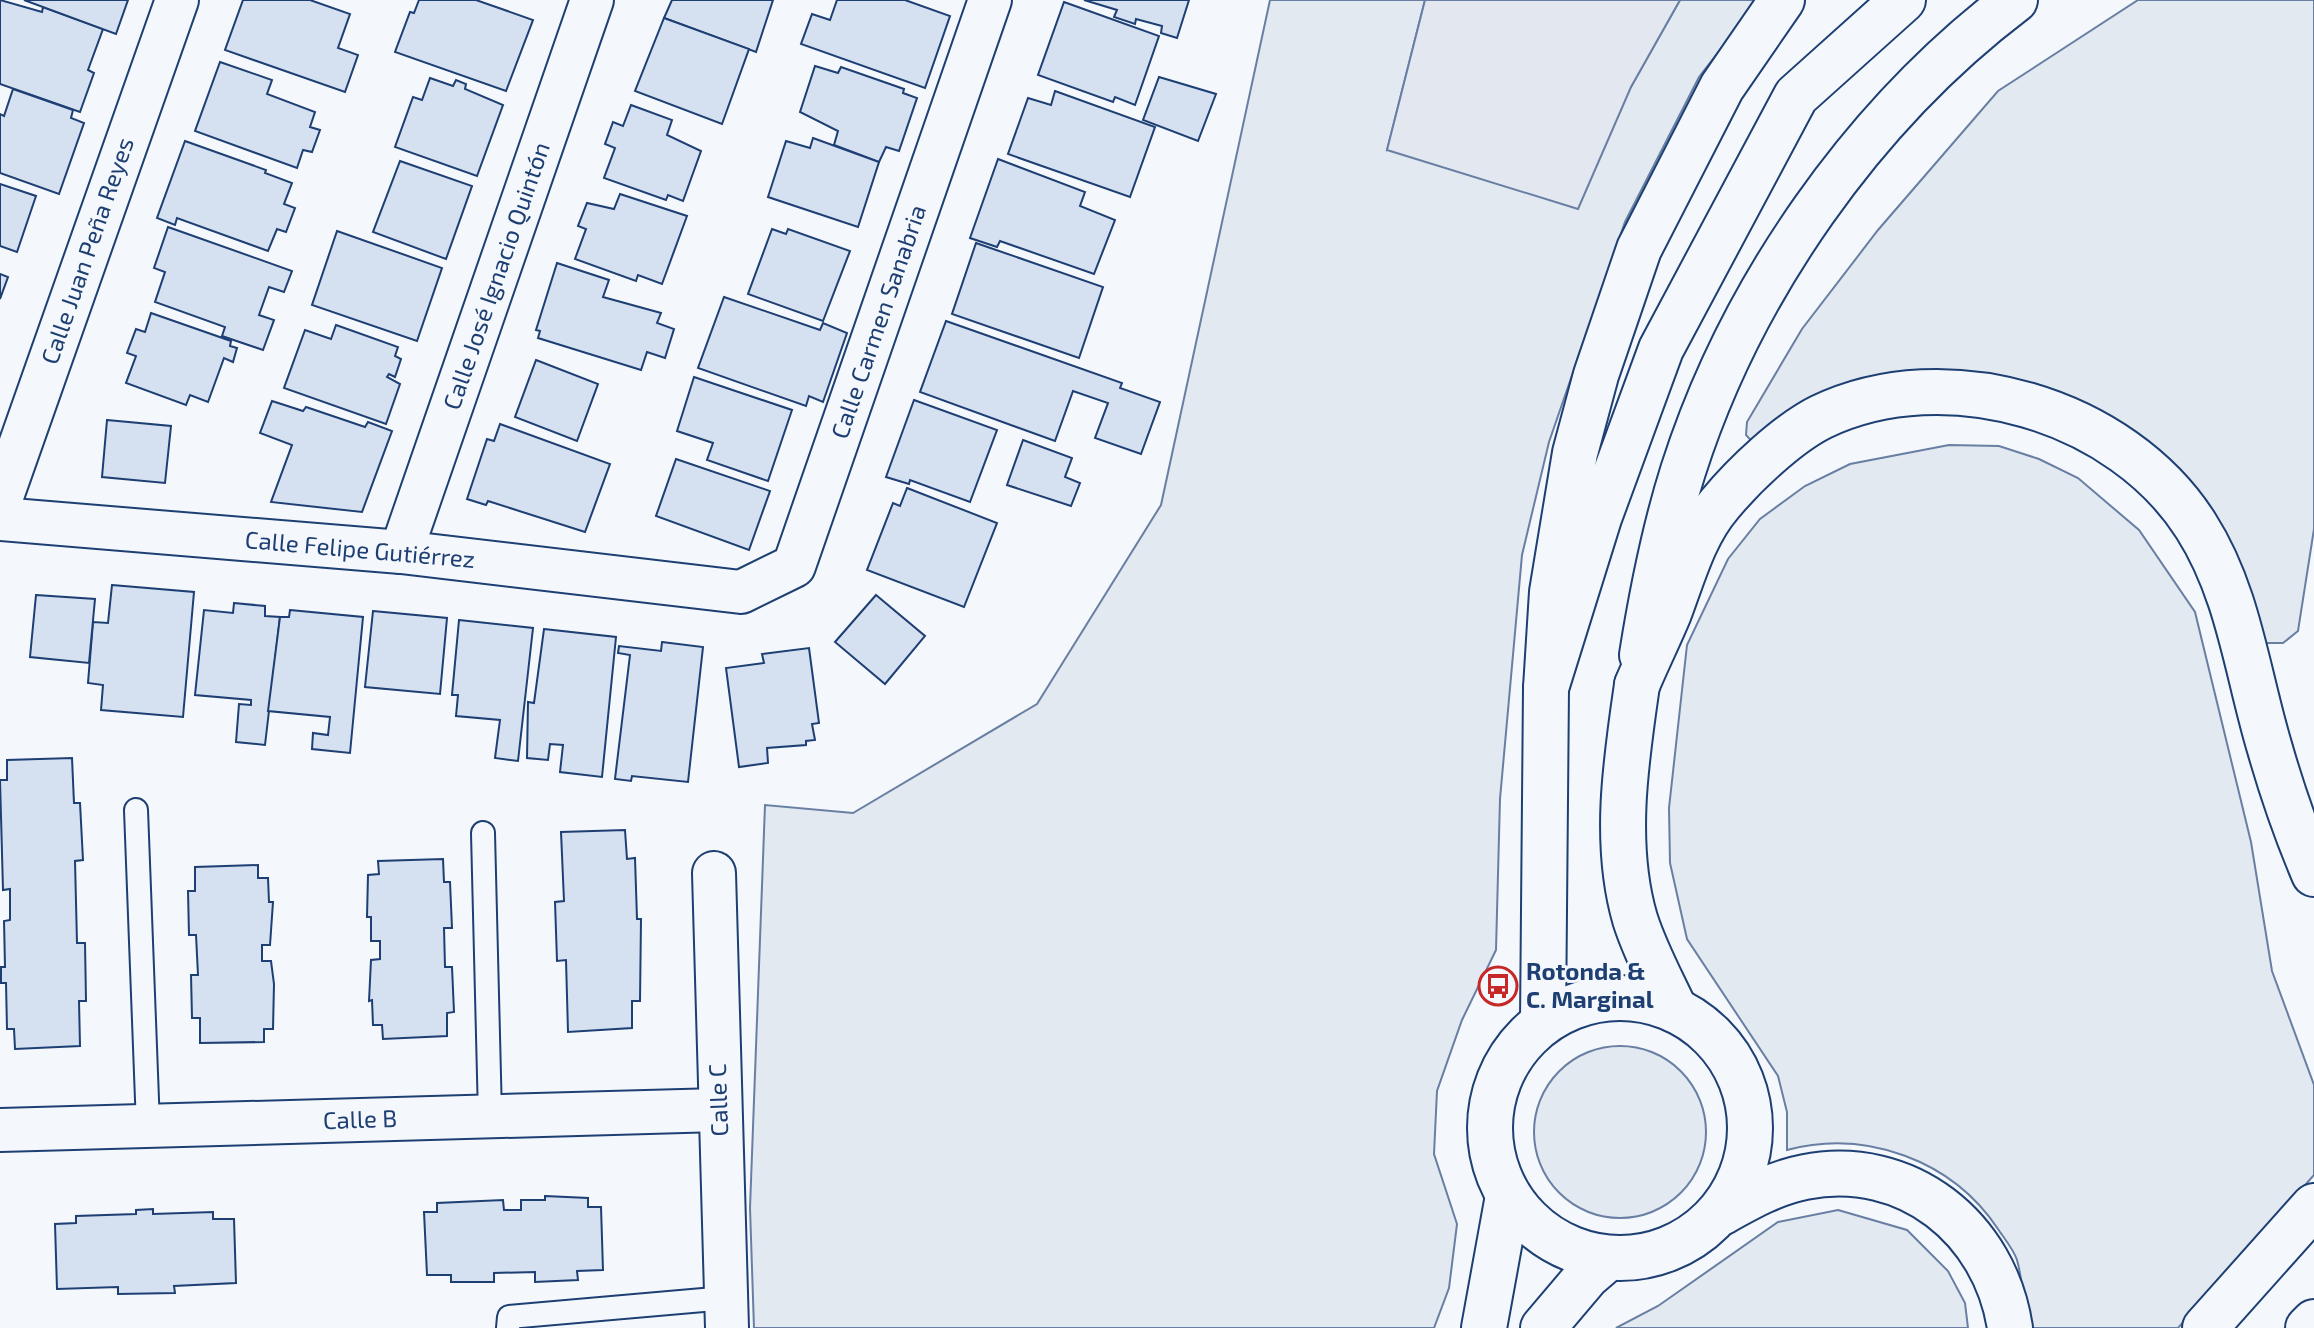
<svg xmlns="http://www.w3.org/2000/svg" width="2314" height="1328" viewBox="0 0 2314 1328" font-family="'Exo 2',sans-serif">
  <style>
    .green { fill: #e3e9f0; stroke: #687fa3; stroke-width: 2 }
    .parking { fill: #e3e8f0; stroke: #687fa3; stroke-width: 2 }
    .building { fill: #d5e0f0; stroke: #1d3f73; stroke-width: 2 }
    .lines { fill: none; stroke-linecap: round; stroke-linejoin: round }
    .service-casing { stroke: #1d3f73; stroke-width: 26 }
    .minor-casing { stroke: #1d3f73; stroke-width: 46 }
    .tertiary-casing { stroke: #1d3f73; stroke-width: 48 }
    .trunk-casing { stroke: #1d3f73; stroke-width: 48 }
    .motorway-casing { stroke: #1d3f73; stroke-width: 48 }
    .service { stroke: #f4f7fb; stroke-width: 22 }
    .minor { stroke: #f4f7fb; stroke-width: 42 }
    .tertiary { stroke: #f4f7fb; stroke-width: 44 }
    .trunk { stroke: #f4f7fb; stroke-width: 44 }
    .motorway { stroke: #f4f7fb; stroke-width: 44 }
    .labels { text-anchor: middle; stroke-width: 6; stroke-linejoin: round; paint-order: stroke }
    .street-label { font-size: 24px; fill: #1d3f73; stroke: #f4f7fb }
    .poi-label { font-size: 24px; font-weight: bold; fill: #1d3f73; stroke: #f4f7fb; text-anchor: start }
  </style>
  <rect width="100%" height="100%" fill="#f4f7fb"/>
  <g class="green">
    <path d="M 1270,0 L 1425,0 L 1387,150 L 1631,87 L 1680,0 L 1759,0 L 1699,77 L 1625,222 L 1549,442 L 1522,555 L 1500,799 L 1496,950 L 1462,1020 L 1437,1091 L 1434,1154 L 1457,1224 L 1449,1288 L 1434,1328 L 754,1328 L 750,1208 L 765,805 L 853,813 L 1037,704 L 1161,505 Z"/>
    <path d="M 2138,0 L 2314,0 L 2314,529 L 2298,631 L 2283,643 L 2266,643 L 2256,634 L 2204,515 L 2002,387 L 1755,445 L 1746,435 L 1747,422 L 1802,329 L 1878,230 L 1998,91 Z"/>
    <path d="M 1949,445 L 1999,446 L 2039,459 L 2078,478 L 2139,530 L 2195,612 L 2251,842 L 2272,971 L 2314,1085 L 2314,1175 L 2178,1328 L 2027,1328 C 2024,1306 2023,1281 2017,1260 C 2014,1250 2004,1238 1998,1229 C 1952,1160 1866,1129 1787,1150 L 1787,1112 L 1778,1076 L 1687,939 L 1670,863 L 1669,808 L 1687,645 L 1728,559 L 1760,519 L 1805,486 L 1850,464 Z"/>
    <circle cx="1620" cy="1132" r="86"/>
    <path d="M 1838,1210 L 1907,1230 L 1948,1271 L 1965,1303 L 1968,1328 L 1616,1328 L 1658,1306 L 1778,1222 Z"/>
  </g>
  <path class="parking" d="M 1425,0 L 1680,0 L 1631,87 L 1578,209 L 1387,150 Z"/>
  <g class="building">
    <path d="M 0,0 L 42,12 L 43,7 L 103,29 L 88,70 L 94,73 L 80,112 L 0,84 Z"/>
    <path d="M 24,0 L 128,0 L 116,34 Z"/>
    <path d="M 243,0 L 310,0 L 350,14 L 338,48 L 358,55 L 345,92 L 225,50 Z"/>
    <path d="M 419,0 L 476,0 L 533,20 L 506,91 L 395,52 L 410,12 L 414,13 Z"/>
    <path d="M 672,0 L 773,0 L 756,52 L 664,18 Z"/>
    <path d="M 837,0 L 905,0 L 950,16 L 925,88 L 801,44 L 812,14 L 830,20 Z"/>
    <path d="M 1084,0 L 1189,0 L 1177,38 L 1161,33 L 1162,26 L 1136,19 L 1135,24 L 1114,17 L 1117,10 Z"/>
    <path d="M 1064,2 L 1159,36 L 1135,105 L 1115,97 L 1113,102 L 1038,75 Z"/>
    <path d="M 664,18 L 749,49 L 722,124 L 635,91 Z"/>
    <path d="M 220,62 L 272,80 L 267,94 L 315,112 L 310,127 L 320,130 L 312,152 L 303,150 L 297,168 L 195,131 Z"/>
    <path d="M 815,66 L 838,73 L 841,67 L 904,89 L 903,93 L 917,98 L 899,151 L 886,147 L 879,162 L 834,145 L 838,131 L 800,112 Z"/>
    <path d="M 1159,77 L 1216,94 L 1198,141 L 1143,120 Z"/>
    <path d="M 430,78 L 453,86 L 456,80 L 466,84 L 465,89 L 503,105 L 477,176 L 395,147 L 413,97 L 422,100 Z"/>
    <path d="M 13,89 L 73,110 L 71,118 L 84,123 L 59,194 L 0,173 L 0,114 L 4,116 Z"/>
    <path d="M 1055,91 L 1155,127 L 1130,197 L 1008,154 L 1028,98 L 1051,105 Z"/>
    <path d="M 631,105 L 672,120 L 667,135 L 701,151 L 683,201 L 668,195 L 666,200 L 604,178 L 615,148 L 605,144 L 613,122 L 623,126 Z"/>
    <path d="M 813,138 L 879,162 L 858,227 L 768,197 L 786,141 L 810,148 Z"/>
    <path d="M 185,141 L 266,170 L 265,173 L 292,183 L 284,204 L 295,208 L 286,232 L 277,229 L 268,251 L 177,218 L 175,225 L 157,218 Z"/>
    <path d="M 998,159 L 1085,192 L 1080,206 L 1115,220 L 1094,274 L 1000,241 L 997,247 L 970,238 Z"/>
    <path d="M 400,161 L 472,186 L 446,259 L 373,232 Z"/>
    <path d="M 0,184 L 36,196 L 17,252 L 0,246 Z"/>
    <path d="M 620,194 L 687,216 L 662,284 L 638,275 L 636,281 L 575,259 L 586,229 L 578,226 L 587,203 L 614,209 Z"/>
    <path d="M 168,227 L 292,271 L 284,292 L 269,287 L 259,315 L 274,320 L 263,350 L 222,336 L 225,327 L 155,302 L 165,272 L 154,268 Z"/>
    <path d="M 772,229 L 786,234 L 788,229 L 850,251 L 823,321 L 748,294 Z"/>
    <path d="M 337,231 L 442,268 L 417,341 L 312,305 Z"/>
    <path d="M 976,243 L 1103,287 L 1079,358 L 952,314 Z"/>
    <path d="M 557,263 L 609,280 L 603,297 L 661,313 L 657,323 L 674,329 L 665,358 L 647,352 L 641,370 L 538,338 L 540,331 L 536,330 Z"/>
    <path d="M 0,274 L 8,277 L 0,299 Z"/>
    <path d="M 724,297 L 820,330 L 823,323 L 847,333 L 823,402 L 809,396 L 806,406 L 698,368 Z"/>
    <path d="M 151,313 L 231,341 L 230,346 L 237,348 L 233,362 L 224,358 L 208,402 L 190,395 L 186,405 L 126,383 L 136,356 L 127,353 L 136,329 L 145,332 Z"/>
    <path d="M 946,321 L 1122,383 L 1120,388 L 1160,402 L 1141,454 L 1095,438 L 1108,403 L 1073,391 L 1055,441 L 920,392 Z"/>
    <path d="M 336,325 L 398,347 L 395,356 L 401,359 L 395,377 L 389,374 L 387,377 L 400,384 L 386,424 L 284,388 L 305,330 L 331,339 Z"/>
    <path d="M 536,360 L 598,384 L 577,441 L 515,417 Z"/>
    <path d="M 694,377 L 792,410 L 768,481 L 707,460 L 713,443 L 677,431 Z"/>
    <path d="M 914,400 L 997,430 L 970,502 L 910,480 L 909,484 L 886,477 Z"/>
    <path d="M 272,401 L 303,411 L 306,407 L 365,427 L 368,422 L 392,431 L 362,512 L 271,502 L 292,445 L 260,433 Z"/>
    <path d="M 107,420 L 171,426 L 165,483 L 102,477 Z"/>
    <path d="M 500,424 L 610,464 L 585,532 L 488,501 L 486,505 L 467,499 L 487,439 L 494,441 Z"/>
    <path d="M 1023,440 L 1072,458 L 1065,477 L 1080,483 L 1071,506 L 1007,485 Z"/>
    <path d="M 676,459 L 770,491 L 749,550 L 656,516 Z"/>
    <path d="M 907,488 L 997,523 L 964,607 L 867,570 L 893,503 L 900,506 Z"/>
    <path d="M 112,585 L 194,592 L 183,717 L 101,710 L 103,685 L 88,683 L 93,622 L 108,623 Z"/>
    <path d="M 36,595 L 95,599 L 89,663 L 30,657 Z"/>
    <path d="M 876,595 L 925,636 L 885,684 L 835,642 Z"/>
    <path d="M 234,603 L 265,606 L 265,616 L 280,617 L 265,745 L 236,742 L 239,704 L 251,705 L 251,700 L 195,695 L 204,610 L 233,613 Z"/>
    <path d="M 290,610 L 363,617 L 350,753 L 312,749 L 313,733 L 328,735 L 330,717 L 268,711 L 280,617 L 289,617 Z"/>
    <path d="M 373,611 L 447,618 L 440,694 L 365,687 Z"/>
    <path d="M 459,620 L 533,628 L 518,761 L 495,758 L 500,720 L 456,716 L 458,695 L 452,695 Z"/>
    <path d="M 544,629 L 616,637 L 602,777 L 560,772 L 563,745 L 550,744 L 548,760 L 527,758 L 528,702 L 534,703 Z"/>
    <path d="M 662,642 L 703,647 L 688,782 L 632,776 L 631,781 L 615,779 L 630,655 L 618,653 L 619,646 L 661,651 Z"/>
    <path d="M 809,648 L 819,723 L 812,724 L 815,740 L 806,741 L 806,745 L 767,748 L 768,763 L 739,767 L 726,668 L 764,663 L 762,654 Z"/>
    <path d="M 72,758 L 74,803 L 80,803 L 83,860 L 75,861 L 77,943 L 85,943 L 86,1001 L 79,1001 L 80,1046 L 15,1049 L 14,1029 L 7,1029 L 6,983 L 1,983 L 1,967 L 5,967 L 4,921 L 10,920 L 10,889 L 3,890 L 0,780 L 7,780 L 7,760 Z"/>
    <path d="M 625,830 L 627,859 L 635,858 L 637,919 L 641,919 L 640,1001 L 632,1001 L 632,1028 L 568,1032 L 566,960 L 557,961 L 555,902 L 564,901 L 561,832 Z"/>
    <path d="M 443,859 L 444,882 L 450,882 L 452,928 L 444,928 L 445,967 L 452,967 L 454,1012 L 447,1013 L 447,1036 L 383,1039 L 382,1025 L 373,1025 L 372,1000 L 369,1001 L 371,960 L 380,959 L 380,941 L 371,941 L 371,917 L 367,917 L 368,875 L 379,874 L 378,861 Z"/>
    <path d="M 258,865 L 258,878 L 268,878 L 269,902 L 273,902 L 270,945 L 262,945 L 262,961 L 271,961 L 274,984 L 273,1029 L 264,1029 L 264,1042 L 200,1043 L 200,1018 L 192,1018 L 191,975 L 198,975 L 196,935 L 189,935 L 188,891 L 195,891 L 195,867 Z"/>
    <path d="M 545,1196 L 588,1198 L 588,1207 L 601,1207 L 603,1270 L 577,1271 L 578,1280 L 535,1282 L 535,1272 L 494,1273 L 494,1282 L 451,1282 L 451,1275 L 427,1275 L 424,1212 L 437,1212 L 437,1203 L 503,1200 L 504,1210 L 521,1210 L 521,1200 L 545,1200 Z"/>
    <path d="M 153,1209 L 153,1214 L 213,1212 L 213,1219 L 234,1219 L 236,1283 L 174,1286 L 175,1293 L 118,1294 L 118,1287 L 57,1289 L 55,1224 L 76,1223 L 76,1216 L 136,1214 L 136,1210 Z"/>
  </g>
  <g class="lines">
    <g class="service-casing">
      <g id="service">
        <path d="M 136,810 L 148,1126"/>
        <path d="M 483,833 L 490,1116"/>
        <path d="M 508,1328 L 509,1317 L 726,1298"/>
      </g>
    </g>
    <g class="minor-casing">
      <g id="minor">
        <path d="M 0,502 L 177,0"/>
        <path d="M 0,519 L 401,552 L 741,592 L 794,566 L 990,0"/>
        <path d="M 401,552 L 592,0"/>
        <path d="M 714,873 L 727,1328"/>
        <path d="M 0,1130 L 719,1110"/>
      </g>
    </g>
    <g class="tertiary-casing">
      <g id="tertiary">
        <path d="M 1637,685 C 1626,760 1613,844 1635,919 C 1645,951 1661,980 1675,1010"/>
        <circle cx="1620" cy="1128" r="130"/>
        <path d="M 1543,1022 L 1546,688 L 1599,518 L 1661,349 L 1796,96 L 1903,0"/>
        <path d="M 1484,1328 L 1508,1196"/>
        <path d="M 1543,1328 L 1587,1276 L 1608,1258"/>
      </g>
    </g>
    <g class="trunk-casing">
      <g id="trunk">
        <path d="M 1642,655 C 1652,592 1664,531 1683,471 C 1741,289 1863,115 2015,0"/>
        <path d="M 1546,688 L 1552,592 L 1575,453 L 1596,375 L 1639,249 L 1722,87 L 1782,0"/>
      </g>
    </g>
    <g class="motorway-casing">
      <g id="motorway">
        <path d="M 1637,685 C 1647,661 1659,637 1669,613 C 1683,576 1694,534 1720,504 C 1744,475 1787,434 1821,417 C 1946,357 2122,409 2196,526 C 2239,593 2247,673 2270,749 C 2282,791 2297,834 2314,874"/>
        <path d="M 1721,1213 C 1748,1198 1774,1183 1805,1177 C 1907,1157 1995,1228 2010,1328"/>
        <path d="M 2205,1328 L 2314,1206"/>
        <path d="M 2308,1328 L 2314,1322"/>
      </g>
    </g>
    <use href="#service" class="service"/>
    <use href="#minor" class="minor"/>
    <use href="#tertiary" class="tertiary"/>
    <use href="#trunk" class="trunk"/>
    <use href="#motorway" class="motorway"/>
  </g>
  <defs>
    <g id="bus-ring" transform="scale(2)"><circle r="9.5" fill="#f4f7fb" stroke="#c62828" stroke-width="1.5"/><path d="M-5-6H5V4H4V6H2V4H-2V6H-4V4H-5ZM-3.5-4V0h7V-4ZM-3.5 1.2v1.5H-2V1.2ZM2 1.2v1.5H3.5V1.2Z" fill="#c62828"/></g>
  </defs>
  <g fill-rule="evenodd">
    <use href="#bus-ring" x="1498" y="986"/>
  </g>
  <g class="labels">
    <g class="street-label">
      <text transform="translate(88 251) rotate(-71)" y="8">Calle Juan Peña Reyes</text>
      <text transform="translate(497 276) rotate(-71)" y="8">Calle José Ignacio Quintón</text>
      <text transform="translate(879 322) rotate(-71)" y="8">Calle Carmen Sanabria</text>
      <text transform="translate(360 550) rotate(5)" y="8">Calle Felipe Gutiérrez</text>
      <text transform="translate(719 1100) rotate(-92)" y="8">Calle C</text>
      <text transform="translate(360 1120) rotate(-2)" y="8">Calle B</text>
    </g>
    <g class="poi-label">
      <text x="1526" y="980">Rotonda &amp;<tspan x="1526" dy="28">C. Marginal</tspan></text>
    </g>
  </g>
</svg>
